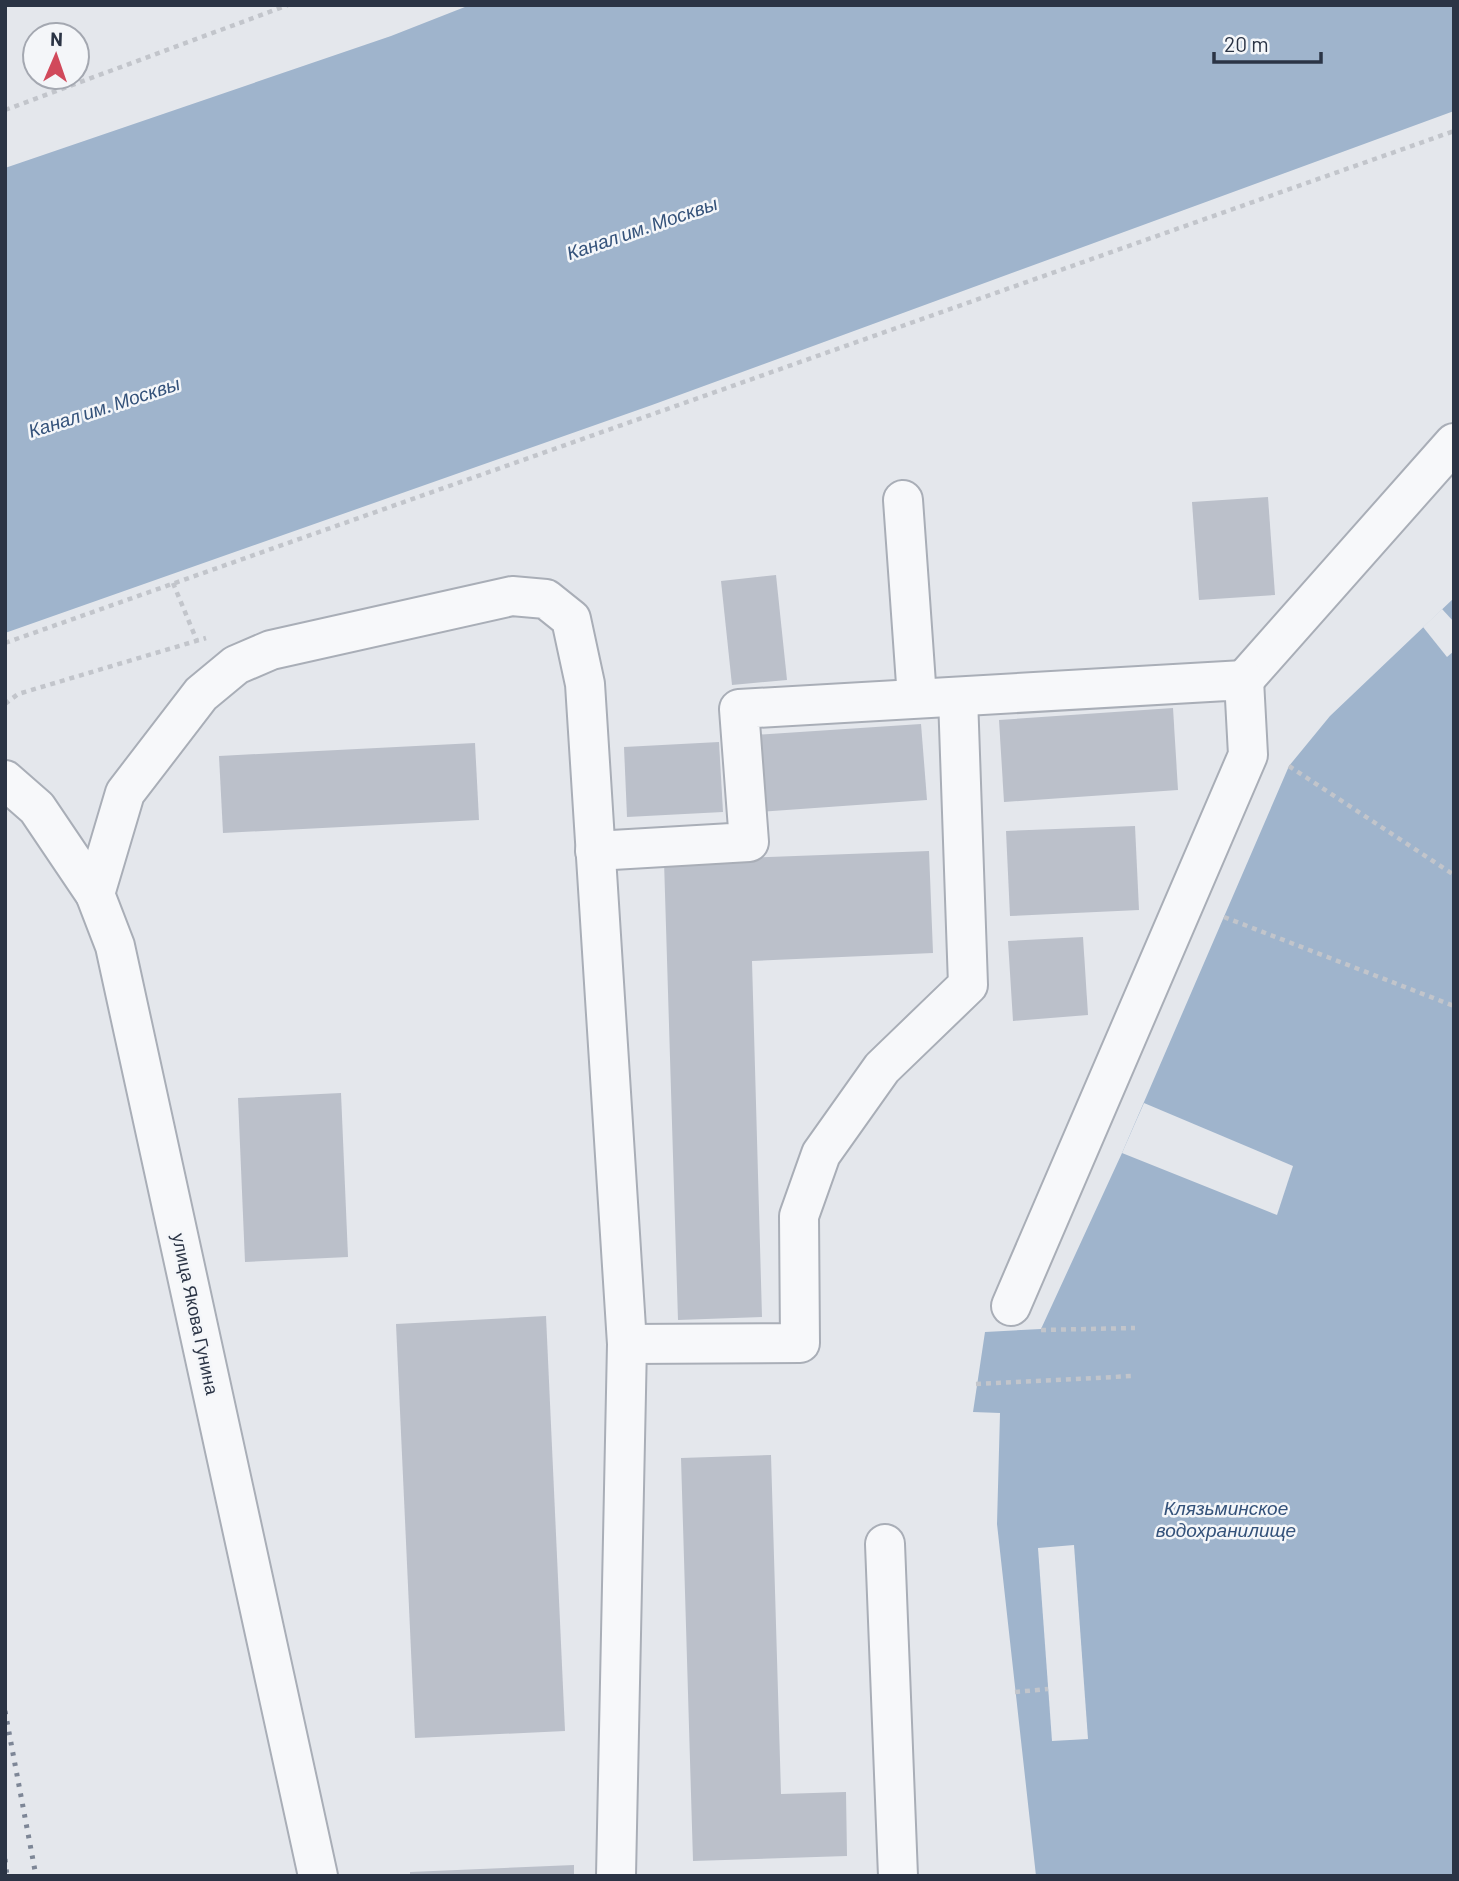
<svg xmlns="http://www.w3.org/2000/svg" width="1459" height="1881" viewBox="0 0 1459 1881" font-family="Barlow,sans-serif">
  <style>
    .water { fill: #9fb4cc }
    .pier { fill: #e4e7ec }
    .building { fill: #bbc0ca }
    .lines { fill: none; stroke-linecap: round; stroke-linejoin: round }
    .minor-casing { stroke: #a9aeb7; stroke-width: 42 }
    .path { stroke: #c2c5cb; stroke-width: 4.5; stroke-dasharray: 5 5; stroke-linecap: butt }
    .minor { stroke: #f7f8fa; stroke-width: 38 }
    .rail { stroke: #7d8696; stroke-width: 5; stroke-dasharray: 3.5 7; stroke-linecap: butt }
    .labels { text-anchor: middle; stroke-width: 5; stroke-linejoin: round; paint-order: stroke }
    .street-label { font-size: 18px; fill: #2b3445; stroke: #f4f6f9 }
    .water-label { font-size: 19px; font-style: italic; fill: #34527a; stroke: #f4f6f9 }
  </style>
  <rect width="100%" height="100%" fill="#e4e7ec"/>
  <g class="water">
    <path d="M 470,5 L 1454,5 L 1454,111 L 652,405 L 5,633 L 5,168 L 391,36 Z"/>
    <path d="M 1454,598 L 1454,1876 L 1036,1876 L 997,1524 L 1000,1413 L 973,1412 L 985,1332 L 1041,1329 L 1122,1153 L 1289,766 L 1330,716 Z"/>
  </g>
  <g class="pier">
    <path d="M 1442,609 L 1454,622 L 1454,651 L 1447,657 L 1423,627 Z"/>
    <path d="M 1144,1103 L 1293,1166 L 1277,1215 L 1122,1153 Z"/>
    <path d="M 1074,1545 L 1088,1739 L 1052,1741 L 1038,1548 Z"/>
  </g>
  <g class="building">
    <path d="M 1268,497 L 1275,595 L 1199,600 L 1192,502 Z"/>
    <path d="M 776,575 L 787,680 L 732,685 L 721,581 Z"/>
    <path d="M 1173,708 L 1178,790 L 1004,802 L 999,720 Z"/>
    <path d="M 921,724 L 927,800 L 760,812 L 754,735 Z"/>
    <path d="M 719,742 L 723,812 L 627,817 L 624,747 Z"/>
    <path d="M 475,743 L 479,820 L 223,833 L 219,756 Z"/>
    <path d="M 1135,826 L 1139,910 L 1010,916 L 1006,831 Z"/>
    <path d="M 929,851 L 933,953 L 752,961 L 762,1317 L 678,1320 L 664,861 Z"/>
    <path d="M 1083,937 L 1088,1015 L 1013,1021 L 1008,941 Z"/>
    <path d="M 341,1093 L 348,1257 L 245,1262 L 238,1098 Z"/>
    <path d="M 546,1316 L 565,1731 L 415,1738 L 396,1324 Z"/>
    <path d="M 771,1455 L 781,1794 L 846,1792 L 847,1856 L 693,1861 L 681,1458 Z"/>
    <path d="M 574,1865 L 574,1876 L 410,1876 L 410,1872 Z"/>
  </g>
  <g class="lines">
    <g class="minor-casing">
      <g id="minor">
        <path d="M 903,500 L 917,698"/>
        <path d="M 1244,680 L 1454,443"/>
        <path d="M 5,780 L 37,808 L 95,894 L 115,946 L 318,1876"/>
        <path d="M 595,851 L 749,842 L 739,709 L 1244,680 L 1248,755 L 1011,1306"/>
        <path d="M 95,894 L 125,793 L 201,694 L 236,665 L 271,650 L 512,596 L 546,599 L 571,619 L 585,684 L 627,1344 L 616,1876"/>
        <path d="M 627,1344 L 800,1343 L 799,1216 L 821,1154 L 882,1068 L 968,985 L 958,697"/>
        <path d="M 885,1544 L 898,1876"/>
      </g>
    </g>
    <g class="path">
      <path d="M 5,110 L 288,5"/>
      <path d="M 173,583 L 197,641"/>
      <path d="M 5,643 L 1454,131"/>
      <path d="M 5,704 L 18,694 L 206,638"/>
      <path d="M 1289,766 L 1454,875"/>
      <path d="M 1224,917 L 1454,1006"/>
      <path d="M 1041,1330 L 1135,1328"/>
      <path d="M 976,1384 L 1133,1376"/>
      <path d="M 1015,1692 L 1048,1689"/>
    </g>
    <use href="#minor" class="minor"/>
    <g class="rail">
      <path d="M 5,1711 L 36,1876"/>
      <path d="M 5,1859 L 7,1876"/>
    </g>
  </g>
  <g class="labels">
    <g class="street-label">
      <text transform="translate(195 1314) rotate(78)" y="6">улица Якова Гунина</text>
    </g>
    <g class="water-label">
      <text transform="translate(642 228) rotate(-19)" y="7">Канал им. Москвы</text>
      <text transform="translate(104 407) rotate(-18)" y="7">Канал им. Москвы</text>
      <text x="1226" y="1515">Клязьминское<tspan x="1226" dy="22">водохранилище</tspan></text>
    </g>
  </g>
  <rect width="1459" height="1881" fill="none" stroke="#2b3445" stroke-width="14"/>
  <g transform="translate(56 56) rotate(2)"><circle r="33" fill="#f4f6f9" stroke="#a4a8b1" stroke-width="2"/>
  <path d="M0-5L12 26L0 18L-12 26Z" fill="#d1495b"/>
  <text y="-10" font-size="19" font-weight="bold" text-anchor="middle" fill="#2b3445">N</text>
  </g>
  <path d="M1214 52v10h107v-10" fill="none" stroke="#2b3445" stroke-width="3.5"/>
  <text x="1224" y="52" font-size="21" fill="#2b3445" stroke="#f4f6f9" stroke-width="5" paint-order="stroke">20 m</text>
</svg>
